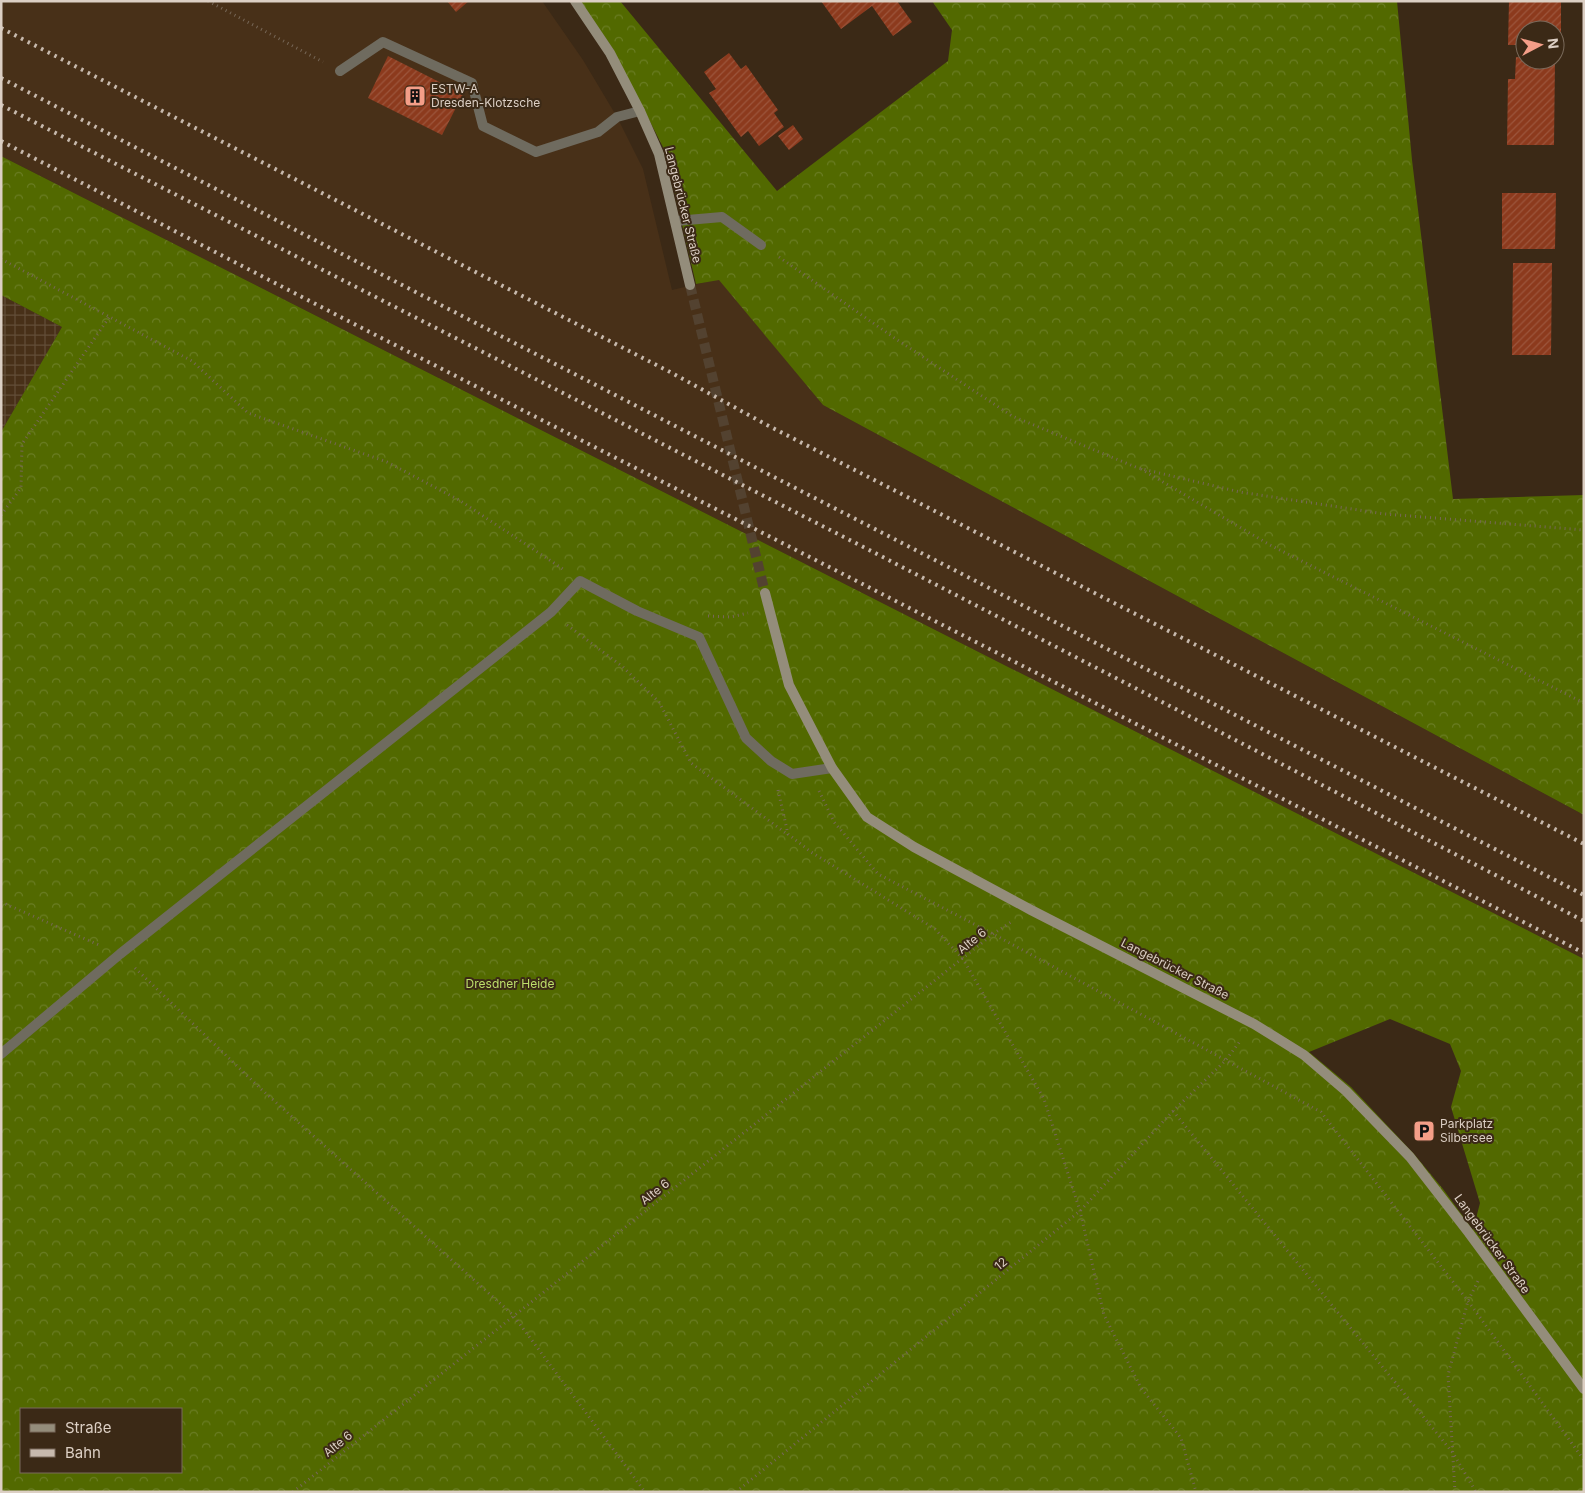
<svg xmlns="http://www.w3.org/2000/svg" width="1585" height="1493" viewBox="0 0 1585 1493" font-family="Inter,sans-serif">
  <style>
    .built { fill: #483018 }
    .industrial { fill: url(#industrial-grid) }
    .forest { fill: url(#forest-crowns); fill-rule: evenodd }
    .building { fill: url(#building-hatch) }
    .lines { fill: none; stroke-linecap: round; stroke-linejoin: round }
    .secondary-tunnel { stroke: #534230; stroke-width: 10; stroke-dasharray: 10 5; stroke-linecap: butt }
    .path { stroke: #776757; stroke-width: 3; stroke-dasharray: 1 4; stroke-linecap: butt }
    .lane { stroke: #6f6b5f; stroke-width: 10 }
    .secondary { stroke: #948d7b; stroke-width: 10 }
    .rail { stroke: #c7b9ad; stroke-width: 4; stroke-dasharray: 2.5 5; stroke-linecap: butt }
    .labels { text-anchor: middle; stroke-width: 4; stroke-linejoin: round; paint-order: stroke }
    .poi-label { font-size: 12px; fill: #dccfc4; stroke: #3b2916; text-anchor: start }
    .street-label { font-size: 12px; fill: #dccfc4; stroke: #3b2916 }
    .park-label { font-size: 12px; fill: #bddf6a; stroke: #3b2916 }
  </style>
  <defs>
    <pattern id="industrial-grid" width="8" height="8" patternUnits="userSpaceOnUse" patternTransform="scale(1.25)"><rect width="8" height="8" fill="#483018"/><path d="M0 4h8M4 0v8" fill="none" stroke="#624d38"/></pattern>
    <pattern id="forest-crowns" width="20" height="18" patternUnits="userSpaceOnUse" patternTransform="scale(1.25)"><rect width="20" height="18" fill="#526900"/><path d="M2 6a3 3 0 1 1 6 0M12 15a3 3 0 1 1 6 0" fill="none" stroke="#6a7d24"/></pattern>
    <pattern id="building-hatch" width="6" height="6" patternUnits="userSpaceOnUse" patternTransform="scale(1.25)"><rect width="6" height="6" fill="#8c3a1d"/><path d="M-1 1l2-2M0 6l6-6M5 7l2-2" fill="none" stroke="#9c553c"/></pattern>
  </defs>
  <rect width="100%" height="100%" fill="#3b2916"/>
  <path class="built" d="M 1,1 L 542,1 L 583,60 L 617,117 L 643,169 L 672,290 L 719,279 L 823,405 L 1584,815 L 1584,959 L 1,156 Z"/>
  <path class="industrial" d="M 1,295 L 62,327 L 1,432 Z"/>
  <g class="forest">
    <path d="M 580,1 L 620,1 L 777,191 L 948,61 L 952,30 L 932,1 L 1397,1 L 1412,160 L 1453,499 L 1584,495 L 1584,815 L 823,405 L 719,280 L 696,284 L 665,151 L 613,49 Z"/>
    <path d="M 1,156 L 1584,959 L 1584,1492 L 1,1492 L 1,432 L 62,327 L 1,295 ZM 1390,1019 L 1450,1044 L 1461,1071 L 1451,1107 L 1480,1203 L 1473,1230 L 1443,1189 L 1414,1154 L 1351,1087 L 1309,1052 ZM 21,1409 L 181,1409 L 181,1472 L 21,1472 Z"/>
  </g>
  <g class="building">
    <path d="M 447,1 L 469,1 L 456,12 Z"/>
    <path d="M 821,1 L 897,1 L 912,22 L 893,36 L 872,6 L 841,29 Z"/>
    <path d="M 1509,1 L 1561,1 L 1561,46 L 1555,46 L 1555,30 L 1525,30 L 1525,45 L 1508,45 Z"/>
    <path d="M 729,53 L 741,69 L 746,65 L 778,110 L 774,113 L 784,127 L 759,146 L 748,131 L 741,137 L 709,93 L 716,89 L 704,72 Z"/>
    <path d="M 388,56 L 463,94 L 442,135 L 368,98 Z"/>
    <path d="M 1516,57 L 1525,58 L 1525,60 L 1555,60 L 1554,145 L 1507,145 L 1508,79 L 1515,79 Z"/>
    <path d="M 793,125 L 803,139 L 789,150 L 778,136 Z"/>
    <path d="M 1502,193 L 1556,193 L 1555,249 L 1502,249 Z"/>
    <path d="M 1513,263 L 1552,263 L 1551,355 L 1512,355 Z"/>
  </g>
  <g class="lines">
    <path class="secondary-tunnel" d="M 690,285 L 765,593"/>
    <g class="path">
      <path d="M 208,1 L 323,62"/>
      <path d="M 779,257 L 893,337 L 1012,416 L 1138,468 L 1240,492 L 1385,514 L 1584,530"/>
      <path d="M 1,259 L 192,361 L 248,413 L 387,462 L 459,500 L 563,569"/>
      <path d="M 1141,469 L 1270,545 L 1584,703"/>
      <path d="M 1,515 L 21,488 L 22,444 L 110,316"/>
      <path d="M 708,616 L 731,617 L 748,613"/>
      <path d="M 567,625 L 623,667 L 659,702 L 691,763 L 787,834"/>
      <path d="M 778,790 L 788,834 L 811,852 L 935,929 L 963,959 L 1044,1099 L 1080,1211 L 1104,1315 L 1141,1388 L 1181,1438 L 1196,1492"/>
      <path d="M 819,791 L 834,822 L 878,874 L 993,934 L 1321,1112 L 1468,1301 L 1584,1460"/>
      <path d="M 1,902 L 99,945"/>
      <path d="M 135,968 L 261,1089 L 513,1315 L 645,1492"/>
      <path d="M 1173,1111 L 1453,1453 L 1476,1492"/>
      <path d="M 293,1492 L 993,934 L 1011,922"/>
      <path d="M 736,1492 L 1080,1211 L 1173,1111 L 1225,1061 L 1241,1040"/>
      <path d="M 1455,1492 L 1448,1375 L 1468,1301 L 1478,1281"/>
    </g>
    <g class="lane">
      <path d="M 340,71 L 383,42 L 472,83 L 483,126 L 536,152 L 598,132 L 617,117 L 640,111"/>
      <path d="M 676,221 L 722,217 L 761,245"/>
      <path d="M 1,1054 L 120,954 L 551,612 L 580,581 L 637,611 L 699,637 L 746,738 L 771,761 L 792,774 L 832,768"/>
    </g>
    <g class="secondary">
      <path d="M 575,1 L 610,53 L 640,111 L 659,154 L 690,285"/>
      <path d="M 765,593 L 789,685 L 832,768 L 867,817 L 914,847 L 1031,910 L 1254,1024 L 1304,1055 L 1346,1091 L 1410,1157 L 1469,1233 L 1584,1389"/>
    </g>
    <g class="rail">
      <path d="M 1,28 L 672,373 L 767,425 L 1584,844"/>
      <path d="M 1,78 L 1584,895"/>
      <path d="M 1,105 L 877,554 L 1584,921"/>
      <path d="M 1,141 L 358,326 L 1584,953"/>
    </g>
  </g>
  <defs>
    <g id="building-square" transform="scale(1.125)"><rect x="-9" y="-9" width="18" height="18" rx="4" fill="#f49e88" stroke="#3b2916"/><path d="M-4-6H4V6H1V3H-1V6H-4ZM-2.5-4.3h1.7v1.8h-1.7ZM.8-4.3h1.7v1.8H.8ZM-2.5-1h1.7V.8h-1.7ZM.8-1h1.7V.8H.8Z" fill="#111"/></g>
    <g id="parking-square" transform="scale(1.125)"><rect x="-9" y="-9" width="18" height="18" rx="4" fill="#f49e88" stroke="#3b2916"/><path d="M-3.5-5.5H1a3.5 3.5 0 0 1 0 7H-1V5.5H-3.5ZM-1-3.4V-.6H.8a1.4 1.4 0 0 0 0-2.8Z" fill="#111"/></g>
  </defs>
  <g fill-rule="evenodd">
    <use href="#building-square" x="415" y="96"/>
    <use href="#parking-square" x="1424" y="1131"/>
  </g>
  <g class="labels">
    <g class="poi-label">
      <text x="431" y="93">ESTW-A<tspan x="431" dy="14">Dresden-Klotzsche</tspan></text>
      <text x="1440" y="1128">Parkplatz<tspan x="1440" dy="14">Silbersee</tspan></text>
    </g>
    <g class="street-label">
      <text transform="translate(683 205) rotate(76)" y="4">Langebrücker Straße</text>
      <text transform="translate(972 941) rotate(-39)" y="4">Alte 6</text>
      <text transform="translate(1175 969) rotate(27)" y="4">Langebrücker Straße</text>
      <text transform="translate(655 1192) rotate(-38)" y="4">Alte 6</text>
      <text transform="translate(1492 1244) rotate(54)" y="4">Langebrücker Straße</text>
      <text transform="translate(1001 1264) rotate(-39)" y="4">12</text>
      <text transform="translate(338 1444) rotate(-39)" y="4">Alte 6</text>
    </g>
    <g class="park-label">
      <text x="510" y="988">Dresdner Heide</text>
    </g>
  </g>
  <rect width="1585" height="1493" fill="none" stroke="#dccfc4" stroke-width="5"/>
  <rect x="20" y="1408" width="162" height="65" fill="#3b2916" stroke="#7b6b5c"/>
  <rect x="30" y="1424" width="25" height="8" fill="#948d7b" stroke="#7b6b5c"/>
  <text x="65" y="1433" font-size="15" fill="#dccfc4">Straße</text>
  <rect x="30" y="1449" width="25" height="8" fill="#c7b9ad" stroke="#7b6b5c"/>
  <text x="65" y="1458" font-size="15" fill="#dccfc4">Bahn</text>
  <g transform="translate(1540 45) rotate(84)"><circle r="24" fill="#3b2916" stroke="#7b6b5c"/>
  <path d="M0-4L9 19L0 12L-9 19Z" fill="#f49e88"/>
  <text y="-8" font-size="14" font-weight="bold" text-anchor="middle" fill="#dccfc4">N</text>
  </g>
</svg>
